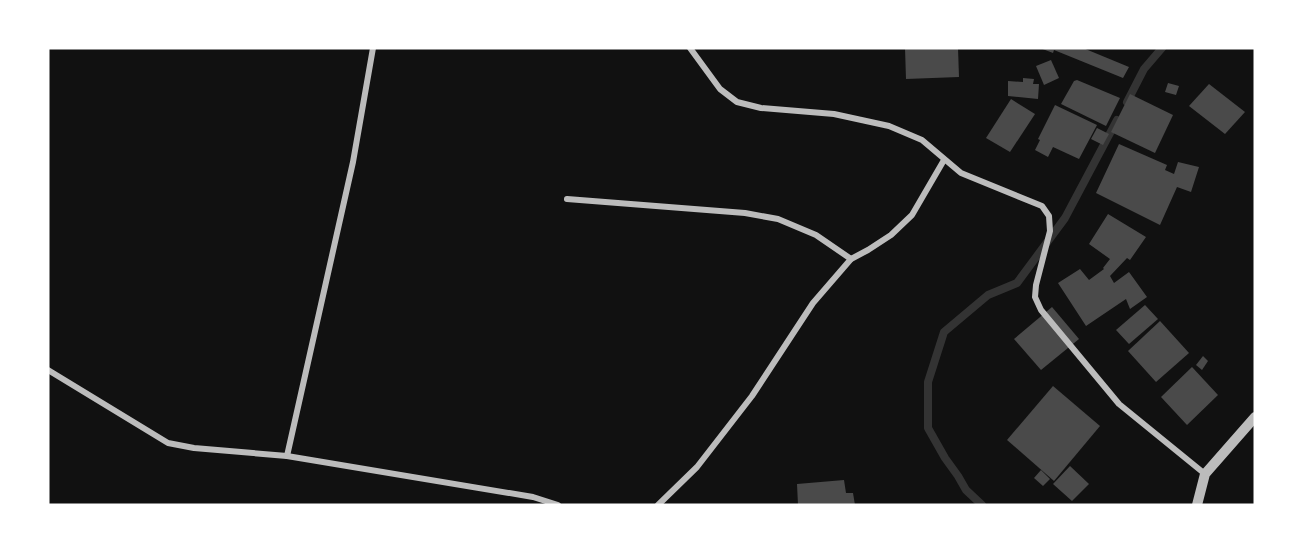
<svg xmlns="http://www.w3.org/2000/svg" width="1303" height="553" viewBox="0 0 1303 553" font-family="Ubuntu,sans-serif">
  <style>
    .lines { fill: none; stroke-linecap: round; stroke-linejoin: round }
    .stream { stroke: #333; stroke-width: 8 }
    .building { fill: #4a4a4a }
    .minor { stroke: #bcbcbc; stroke-width: 6 }
    .tertiary { stroke: #bcbcbc; stroke-width: 10 }
  </style>
  <rect width="100%" height="100%" fill="#111"/>
  <g class="lines">
    <g class="stream">
      <path d="M 1127,102 L 1144,69 L 1162,48"/>
      <path d="M 982,505 L 966,490 L 958,476 L 945,458 L 928,428 L 928,382 L 944,332 L 988,295 L 1017,283 L 1065,218 L 1117,120"/>
    </g>
  </g>
  <g class="building">
    <path d="M 905,48 L 958,48 L 959,77 L 906,79 Z"/>
    <path d="M 1040,48 L 1083,48 L 1129,67 L 1123,78 L 1054,50 L 1053,53 Z"/>
    <path d="M 1051,60 L 1059,78 L 1044,85 L 1036,66 Z"/>
    <path d="M 1023,78 L 1034,79 L 1033,84 L 1039,84 L 1038,99 L 1008,96 L 1008,81 L 1023,82 Z"/>
    <path d="M 1077,80 L 1120,98 L 1106,126 L 1061,104 L 1074,81 Z"/>
    <path d="M 1168,83 L 1179,86 L 1176,95 L 1165,92 Z"/>
    <path d="M 1209,84 L 1245,112 L 1225,134 L 1189,106 Z"/>
    <path d="M 1130,94 L 1173,115 L 1155,153 L 1111,132 Z"/>
    <path d="M 1011,99 L 1035,114 L 1010,152 L 986,138 Z"/>
    <path d="M 1055,105 L 1097,125 L 1079,159 L 1053,147 L 1048,157 L 1035,150 L 1040,140 L 1038,139 Z"/>
    <path d="M 1097,128 L 1109,134 L 1103,145 L 1091,139 Z"/>
    <path d="M 1119,144 L 1167,165 L 1165,170 L 1174,174 L 1178,162 L 1199,167 L 1191,192 L 1177,187 L 1160,225 L 1096,193 Z"/>
    <path d="M 1108,214 L 1146,237 L 1130,260 L 1127,258 L 1110,276 L 1114,283 L 1129,272 L 1147,297 L 1130,309 L 1126,299 L 1086,326 L 1058,283 L 1080,269 L 1089,280 L 1104,269 L 1103,268 L 1110,259 L 1089,244 Z"/>
    <path d="M 1145,305 L 1158,319 L 1129,344 L 1116,330 Z"/>
    <path d="M 1052,307 L 1079,339 L 1041,370 L 1014,339 Z"/>
    <path d="M 1160,321 L 1189,353 L 1156,382 L 1128,351 Z"/>
    <path d="M 1203,356 L 1208,361 L 1202,370 L 1196,365 Z"/>
    <path d="M 1192,367 L 1218,395 L 1187,425 L 1161,397 Z"/>
    <path d="M 1053,386 L 1100,426 L 1054,481 L 1007,440 Z"/>
    <path d="M 1070,466 L 1089,484 L 1072,501 L 1053,484 Z"/>
    <path d="M 1041,470 L 1050,479 L 1043,486 L 1034,478 Z"/>
    <path d="M 844,480 L 846,493 L 853,493 L 855,505 L 798,505 L 797,484 Z"/>
  </g>
  <g class="lines">
    <g class="minor">
      <path d="M 690,48 L 720,89 L 737,102 L 761,108 L 834,114 L 889,126 L 922,140 L 961,173 L 1042,206 L 1049,216 L 1050,231 L 1036,285 L 1035,297 L 1041,310 L 1119,404 L 1205,474"/>
      <path d="M 567,199 L 745,213 L 778,219 L 816,235 L 851,259"/>
      <path d="M 48,370 L 168,443 L 194,448 L 287,456 L 533,497 L 558,505"/>
      <path d="M 287,456 L 353,162 L 373,48"/>
      <path d="M 658,505 L 697,467 L 752,396 L 813,303 L 851,259 L 868,250 L 891,235 L 912,215 L 944,160"/>
    </g>
    <path class="tertiary" d="M 1197,505 L 1205,474 L 1255,417"/>
  </g>
  <rect width="1303" height="553" fill="none" stroke="#ffffff" stroke-width="99"/>
</svg>
